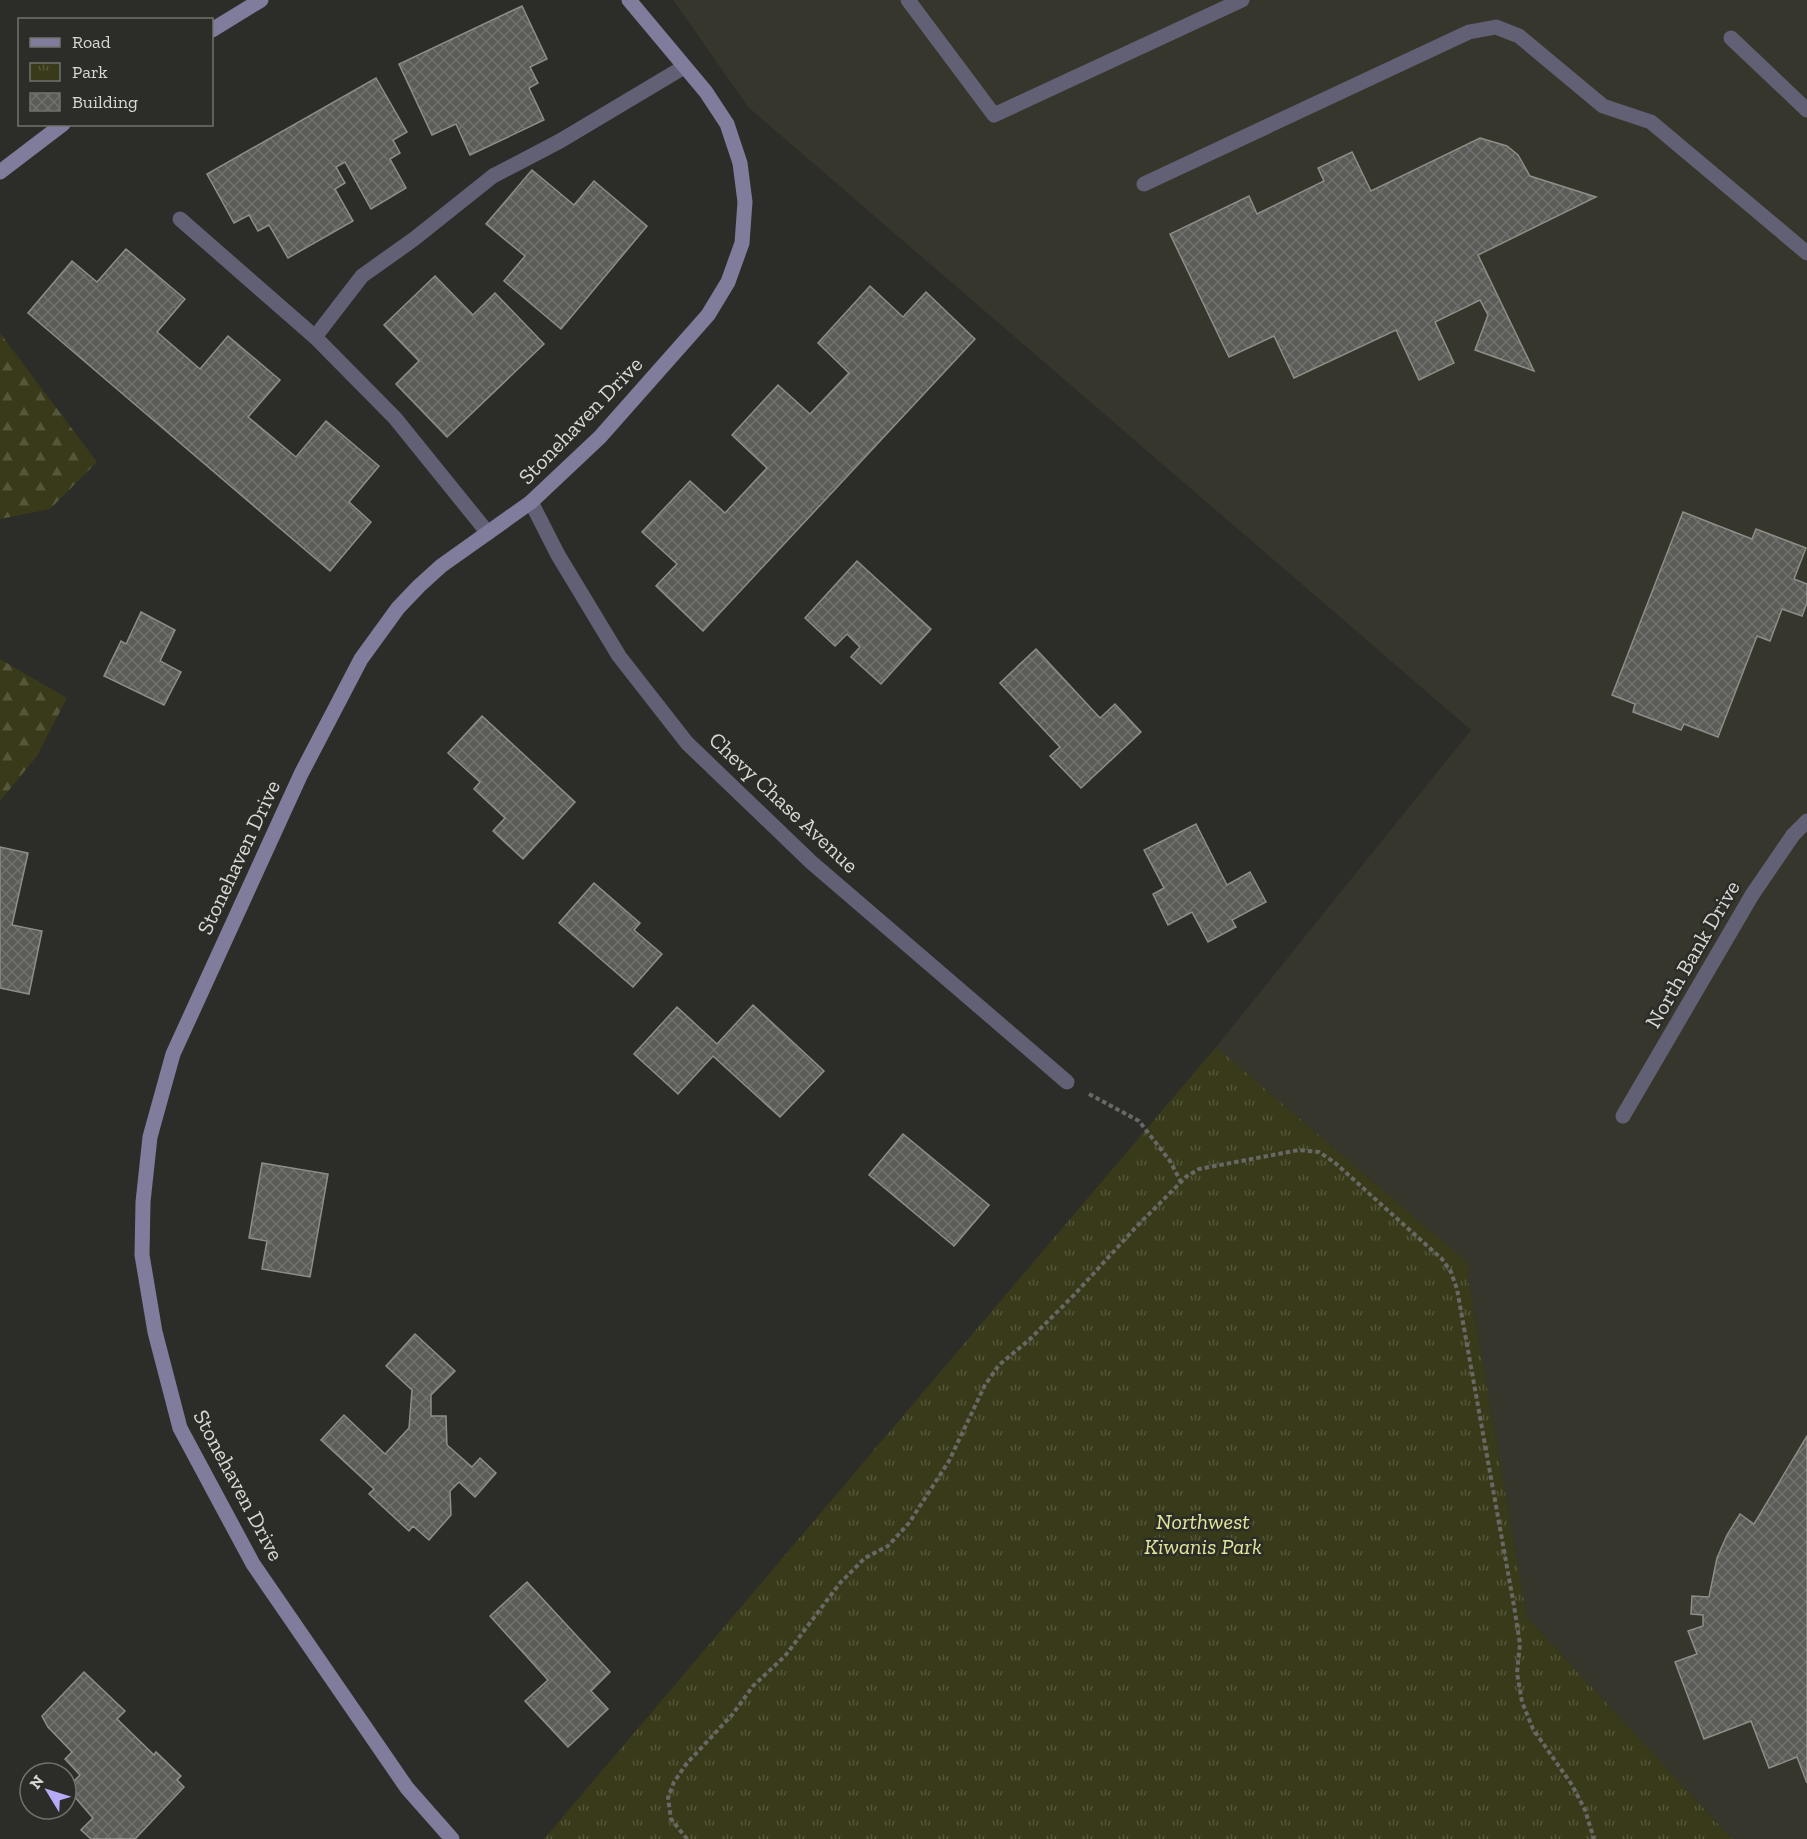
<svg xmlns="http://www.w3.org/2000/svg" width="1807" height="1839" viewBox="0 0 1807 1839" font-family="'Zilla Slab',serif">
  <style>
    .built { fill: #36362c }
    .forest { fill: url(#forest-firs) }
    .park { fill: url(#park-tufts) }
    .building { fill: url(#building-cross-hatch); stroke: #8e8e89; stroke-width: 1.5 }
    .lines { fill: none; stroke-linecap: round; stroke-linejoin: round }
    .path { stroke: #686865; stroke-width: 4; stroke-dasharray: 4.5 3; stroke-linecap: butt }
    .lane { stroke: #626074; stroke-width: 15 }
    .street { stroke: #626074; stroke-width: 15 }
    .secondary { stroke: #807c9c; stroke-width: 15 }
    .labels { text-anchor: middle; stroke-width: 5; stroke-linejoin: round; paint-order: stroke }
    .street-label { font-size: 22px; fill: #d8d8d5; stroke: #2c2c29 }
    .park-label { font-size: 22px; font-style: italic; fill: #e4e798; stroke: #2c2c29 }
  </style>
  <defs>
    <pattern id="forest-firs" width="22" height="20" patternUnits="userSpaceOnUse" patternTransform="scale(1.5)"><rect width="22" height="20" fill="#393a19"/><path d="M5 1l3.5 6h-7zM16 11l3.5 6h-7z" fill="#55563a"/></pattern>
    <pattern id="park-tufts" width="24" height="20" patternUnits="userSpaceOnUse" patternTransform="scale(1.5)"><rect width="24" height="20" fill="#393a19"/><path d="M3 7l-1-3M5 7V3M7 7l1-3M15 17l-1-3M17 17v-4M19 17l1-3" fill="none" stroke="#55563a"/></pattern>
    <pattern id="building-cross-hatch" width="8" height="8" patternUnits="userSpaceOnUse" patternTransform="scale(1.5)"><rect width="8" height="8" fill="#5b5b57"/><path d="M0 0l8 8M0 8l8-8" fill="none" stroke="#72726e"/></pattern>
  </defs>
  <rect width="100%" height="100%" fill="#2c2c29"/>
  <path class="built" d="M 673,0 L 1807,0 L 1807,1839 L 1732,1839 L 1527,1617 L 1468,1278 L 1469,1264 L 1216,1047 L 1471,730 L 749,108 Z"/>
  <g class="forest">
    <path d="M 0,333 L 97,462 L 50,509 L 0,519 Z"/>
    <path d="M 0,659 L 67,698 L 37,756 L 0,801 Z"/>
  </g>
  <path class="park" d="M 1216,1047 L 1469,1264 L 1468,1278 L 1527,1617 L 1732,1839 L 544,1839 Z"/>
  <g class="building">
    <path d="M 522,6 L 547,59 L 530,67 L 538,83 L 529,88 L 544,120 L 470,155 L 456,124 L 432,135 L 399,64 Z"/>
    <path d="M 376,78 L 407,132 L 393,140 L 400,153 L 390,159 L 406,188 L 371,209 L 345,162 L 336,167 L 345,183 L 335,189 L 353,221 L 288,258 L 269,225 L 258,231 L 249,215 L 234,223 L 207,174 Z"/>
    <path d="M 1480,138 L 1507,146 L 1518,155 L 1530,176 L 1596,197 L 1478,255 L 1534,371 L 1475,350 L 1488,315 L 1480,300 L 1435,322 L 1454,363 L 1419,380 L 1396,330 L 1294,378 L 1274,336 L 1229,357 L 1170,234 L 1249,196 L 1257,214 L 1324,181 L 1318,168 L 1352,152 L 1371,191 Z"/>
    <path d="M 532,170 L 574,205 L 594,181 L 647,226 L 561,329 L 504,281 L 525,256 L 486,224 Z"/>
    <path d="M 126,249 L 185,299 L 157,332 L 200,369 L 228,336 L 280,380 L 248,417 L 296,457 L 326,421 L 379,466 L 349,502 L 371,522 L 330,571 L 28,313 L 72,261 L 97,282 Z"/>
    <path d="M 435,276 L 473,315 L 495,293 L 544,344 L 447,437 L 396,384 L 419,361 L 384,325 Z"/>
    <path d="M 870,286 L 903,317 L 926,292 L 975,339 L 703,631 L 656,586 L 677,564 L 642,532 L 690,481 L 725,513 L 767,468 L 732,435 L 778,385 L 810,414 L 849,373 L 818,343 Z"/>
    <path d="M 1683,512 L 1752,539 L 1756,529 L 1806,548 L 1794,579 L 1807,584 L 1807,603 L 1802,616 L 1782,609 L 1770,641 L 1757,636 L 1718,737 L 1684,724 L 1681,730 L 1633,712 L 1635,704 L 1612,695 Z"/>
    <path d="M 857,561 L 931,629 L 881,684 L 851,657 L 860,647 L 847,634 L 835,646 L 805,618 Z"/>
    <path d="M 141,612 L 175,630 L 160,661 L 181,672 L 164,705 L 104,676 L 121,641 L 126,644 Z"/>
    <path d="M 1036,649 L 1100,718 L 1115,704 L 1141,732 L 1081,788 L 1050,756 L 1060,747 L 1000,683 Z"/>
    <path d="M 482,716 L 575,802 L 523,859 L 493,831 L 505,818 L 474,789 L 480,782 L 448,753 Z"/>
    <path d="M 1196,824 L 1227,885 L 1250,872 L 1266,902 L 1232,920 L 1236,927 L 1208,942 L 1192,912 L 1168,925 L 1153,894 L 1164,888 L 1144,850 Z"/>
    <path d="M 0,847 L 28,853 L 12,925 L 42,931 L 29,994 L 0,988 Z"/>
    <path d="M 594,883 L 640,923 L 634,930 L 662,954 L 633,987 L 559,923 Z"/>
    <path d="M 753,1005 L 824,1071 L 780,1117 L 713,1056 L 678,1094 L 634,1054 L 677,1007 L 717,1044 Z"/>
    <path d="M 903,1134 L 989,1205 L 954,1246 L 869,1175 Z"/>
    <path d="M 262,1163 L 328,1174 L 310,1277 L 262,1269 L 267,1241 L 249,1238 Z"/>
    <path d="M 415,1334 L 455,1371 L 431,1395 L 431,1416 L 446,1416 L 447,1445 L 472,1467 L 480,1458 L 496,1473 L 475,1497 L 459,1482 L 450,1491 L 451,1515 L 429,1540 L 413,1526 L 409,1531 L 369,1494 L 374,1489 L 321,1440 L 344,1415 L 385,1454 L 409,1428 L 412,1390 L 386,1366 Z"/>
    <path d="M 1807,1436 L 1807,1783 L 1797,1757 L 1769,1768 L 1751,1721 L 1704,1739 L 1675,1662 L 1697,1654 L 1688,1631 L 1703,1626 L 1703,1615 L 1691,1614 L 1692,1596 L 1709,1597 L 1717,1558 L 1727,1535 L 1740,1514 L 1754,1524 Z"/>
    <path d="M 527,1582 L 610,1672 L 591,1691 L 608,1709 L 568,1747 L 525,1701 L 548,1680 L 490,1616 Z"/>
    <path d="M 84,1672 L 125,1711 L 117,1719 L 154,1755 L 156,1752 L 181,1776 L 177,1780 L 184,1787 L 135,1839 L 91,1839 L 81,1830 L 93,1818 L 67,1788 L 80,1775 L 65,1759 L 72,1752 L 48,1727 L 42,1716 Z"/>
  </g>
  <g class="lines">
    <g class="path">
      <path d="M 1089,1094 L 1139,1121 L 1170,1161 L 1181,1182"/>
      <path d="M 687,1839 L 671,1819 L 668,1798 L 674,1782 L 687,1763 L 732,1715 L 753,1686 L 785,1656 L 840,1583 L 865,1558 L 888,1546 L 909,1523 L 949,1461 L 985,1385 L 999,1365 L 1029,1340 L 1074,1295 L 1136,1227 L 1187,1176 L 1199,1169 L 1299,1150 L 1319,1152 L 1334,1162 L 1442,1259 L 1451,1272 L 1457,1289 L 1514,1606 L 1520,1644 L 1517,1673 L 1522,1702 L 1533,1729 L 1572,1785 L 1585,1810 L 1594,1839"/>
    </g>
    <g class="lane">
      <path d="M 908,0 L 994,115 L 1242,0"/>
      <path d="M 1731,38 L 1807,110"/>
      <path d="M 1144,184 L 1469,32 L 1496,27 L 1519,36 L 1603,106 L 1651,122 L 1807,253"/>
      <path d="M 180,219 L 315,337 L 395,418 L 488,533"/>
      <path d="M 315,337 L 362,276 L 414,239 L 493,176 L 560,141 L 684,67"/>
    </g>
    <g class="street">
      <path d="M 531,502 L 558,555 L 619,656 L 687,743 L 811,862 L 1067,1082"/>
      <path d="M 1623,1116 L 1752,895 L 1793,835 L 1807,821"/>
    </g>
    <g class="secondary">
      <path d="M 212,30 L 261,0"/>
      <path d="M 0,172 L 63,124"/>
      <path d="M 452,1839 L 407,1788 L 253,1564 L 180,1428 L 155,1332 L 142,1255 L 143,1202 L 150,1137 L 173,1054 L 301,774 L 361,659 L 398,608 L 419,586 L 441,566 L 531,502 L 600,437 L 708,315 L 728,282 L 742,243 L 745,202 L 740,163 L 727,124 L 706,92 L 629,0"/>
    </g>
  </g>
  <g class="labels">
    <g class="street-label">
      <text transform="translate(580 420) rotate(-46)" y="8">Stonehaven Drive</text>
      <text transform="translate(784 802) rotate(43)" y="8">Chevy Chase Avenue</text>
      <text transform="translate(238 857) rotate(-65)" y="8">Stonehaven Drive</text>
      <text transform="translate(1692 954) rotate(-60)" y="8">North Bank Drive</text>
      <text transform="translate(239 1485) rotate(62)" y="8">Stonehaven Drive</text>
    </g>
    <g class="park-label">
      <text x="1203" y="1529">Northwest<tspan x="1203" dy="25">Kiwanis Park</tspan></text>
    </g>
  </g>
  <rect x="18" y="18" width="195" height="108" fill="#2c2c29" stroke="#71716e" stroke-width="1.5"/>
  <rect x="30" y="38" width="30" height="9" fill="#807c9c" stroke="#71716e" stroke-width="1.5"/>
  <text x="72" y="48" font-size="18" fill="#d8d8d5">Road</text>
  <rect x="30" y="63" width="30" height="18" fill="url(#park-tufts)" stroke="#71716e" stroke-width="1.5"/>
  <text x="72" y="78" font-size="18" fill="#d8d8d5">Park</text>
  <rect x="30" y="93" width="30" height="18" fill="url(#building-cross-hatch)" stroke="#71716e" stroke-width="1.5"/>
  <text x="72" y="108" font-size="18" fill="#d8d8d5">Building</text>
  <g transform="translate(48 1791) rotate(308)"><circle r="28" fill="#2c2c29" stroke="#71716e" stroke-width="1.5"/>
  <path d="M0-4.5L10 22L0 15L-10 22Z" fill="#b7abf8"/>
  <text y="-9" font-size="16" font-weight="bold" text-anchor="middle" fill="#d8d8d5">N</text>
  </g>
</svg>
